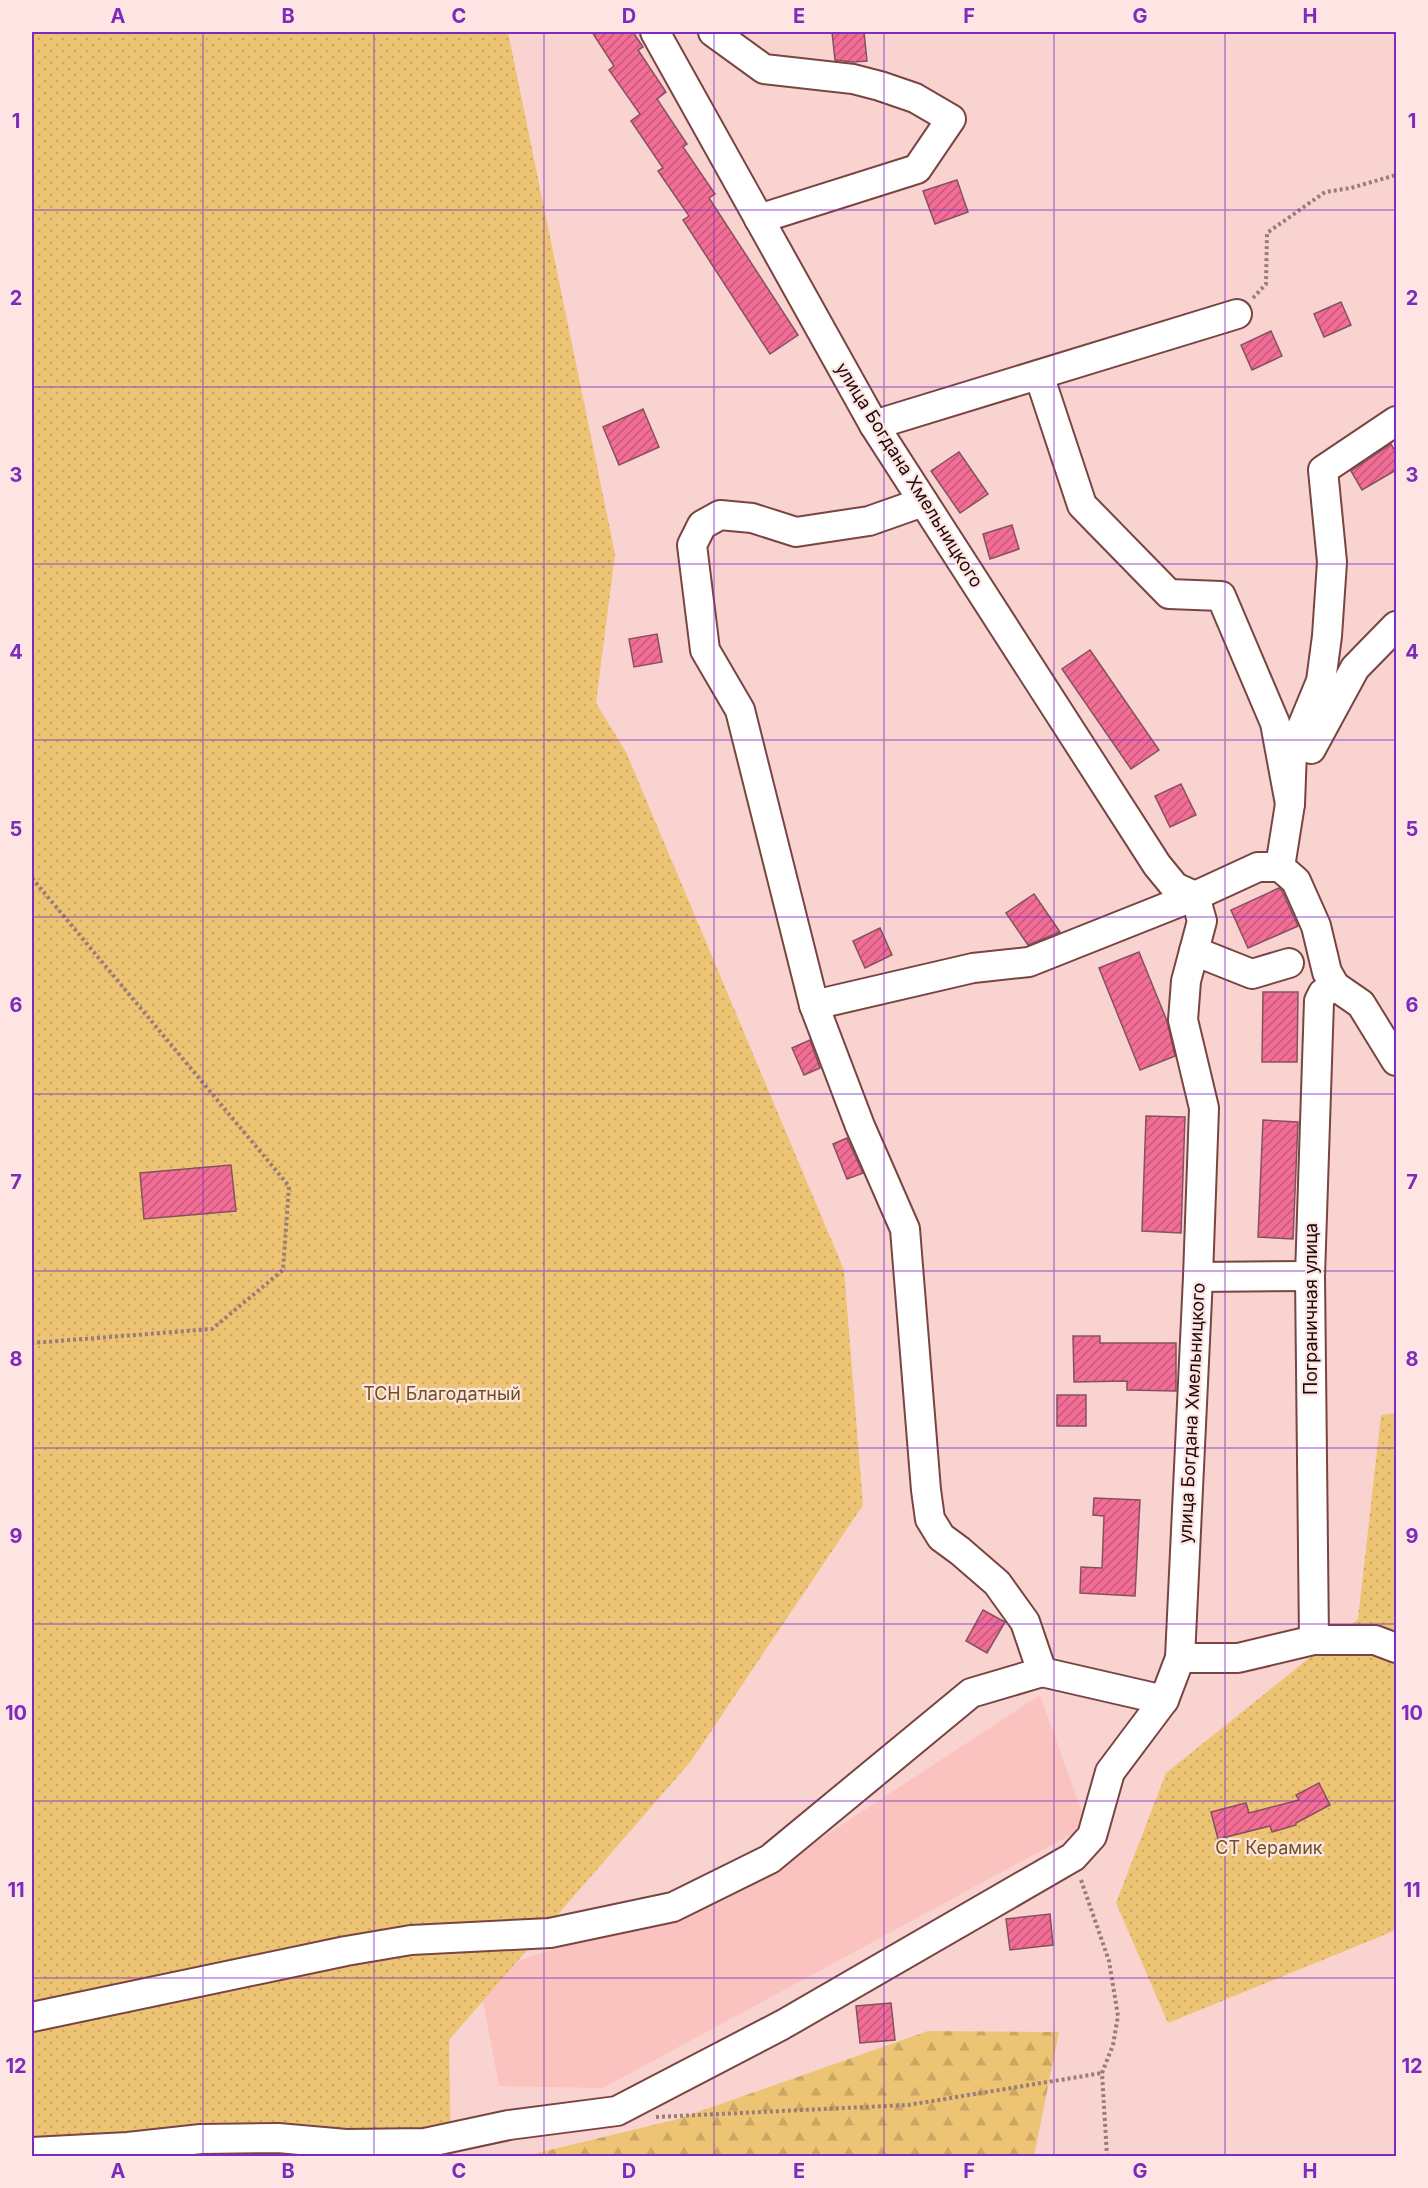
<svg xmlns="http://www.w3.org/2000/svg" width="1428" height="2188" viewBox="0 0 1428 2188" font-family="Inter,sans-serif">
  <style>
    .built { fill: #fbc3bf }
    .grass { fill: url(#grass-dots) }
    .forest { fill: url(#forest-firs) }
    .building { fill: url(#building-hatch); stroke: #85515f; stroke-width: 1.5 }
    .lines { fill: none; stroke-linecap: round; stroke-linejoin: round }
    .minor-casing { stroke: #784542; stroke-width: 32 }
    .path { stroke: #9a7c7a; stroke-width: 4; stroke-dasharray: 3 3; stroke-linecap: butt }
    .minor { stroke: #fff; stroke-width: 28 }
    .grid { fill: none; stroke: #7b2cbf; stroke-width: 1.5; stroke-opacity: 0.55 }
    .labels { text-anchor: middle; stroke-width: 4.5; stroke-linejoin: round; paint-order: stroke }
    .street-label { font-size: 18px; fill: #1d0908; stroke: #fee4e2 }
    .park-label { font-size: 18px; fill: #6c521b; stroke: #fee4e2 }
    .neatline { fill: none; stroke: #7b2cbf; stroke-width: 2 }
    .grid-label { font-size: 20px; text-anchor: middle; font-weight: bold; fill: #7b2cbf }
  </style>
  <defs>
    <pattern id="grass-dots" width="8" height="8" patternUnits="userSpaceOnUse" patternTransform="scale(1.5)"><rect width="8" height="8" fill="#edc474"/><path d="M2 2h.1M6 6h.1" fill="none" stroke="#cba763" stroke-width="1.8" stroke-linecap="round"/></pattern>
    <pattern id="forest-firs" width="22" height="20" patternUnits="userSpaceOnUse" patternTransform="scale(1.5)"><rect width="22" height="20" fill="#edc474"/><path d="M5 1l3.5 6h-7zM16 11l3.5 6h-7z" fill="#cba763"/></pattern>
    <pattern id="building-hatch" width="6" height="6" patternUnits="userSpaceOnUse" patternTransform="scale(1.5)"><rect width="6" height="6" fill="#f36e97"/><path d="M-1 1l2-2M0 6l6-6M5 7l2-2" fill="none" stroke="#c45979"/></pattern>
  </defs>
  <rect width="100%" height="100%" fill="#f9d3d0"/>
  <path class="built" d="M 1040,1695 L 1087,1826 L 603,2088 L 499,2086 L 478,1974 L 637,1922 L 765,1875 Z"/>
  <g class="grass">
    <path d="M 32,32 L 508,32 L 615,554 L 596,703 L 626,752 L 844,1270 L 863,1505 L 691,1761 L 449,2040 L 451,2156 L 32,2156 Z"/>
    <path d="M 1396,1413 L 1396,1930 L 1168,2023 L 1116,1903 L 1166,1773 L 1358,1619 L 1381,1415 Z"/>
  </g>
  <path class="forest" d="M 928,2031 L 1059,2032 L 1034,2156 L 525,2156 L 678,2119 Z"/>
  <g class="building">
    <path d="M 592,32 L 633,32 L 643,47 L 638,50 L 666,92 L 657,99 L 687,144 L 683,147 L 715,194 L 709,198 L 798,335 L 770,354 L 683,220 L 689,216 L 658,171 L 663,168 L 631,121 L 640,114 L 609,70 L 614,66 Z"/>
    <path d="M 832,32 L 864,32 L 867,61 L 853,62 L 835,60 Z"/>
    <path d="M 957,180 L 968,212 L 935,224 L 923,191 Z"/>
    <path d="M 1341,302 L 1351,325 L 1324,337 L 1314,314 Z"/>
    <path d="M 1271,331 L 1282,356 L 1252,370 L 1241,345 Z"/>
    <path d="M 643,409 L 659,447 L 619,465 L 603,427 Z"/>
    <path d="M 1391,444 L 1396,453 L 1396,470 L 1362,490 L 1351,471 Z"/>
    <path d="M 959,452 L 988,494 L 960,513 L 931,471 Z"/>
    <path d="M 1012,525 L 1019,549 L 990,559 L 983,534 Z"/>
    <path d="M 657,634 L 662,662 L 634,667 L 629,639 Z"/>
    <path d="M 1090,650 L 1159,750 L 1131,769 L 1062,669 Z"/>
    <path d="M 1181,784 L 1196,815 L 1170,827 L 1155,796 Z"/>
    <path d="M 1279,888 L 1282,891 L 1298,926 L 1248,948 L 1231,910 Z"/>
    <path d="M 1034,894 L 1060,932 L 1028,945 L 1006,913 Z"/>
    <path d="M 880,928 L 892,955 L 865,968 L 853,941 Z"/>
    <path d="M 1139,952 L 1167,1021 L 1175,1056 L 1140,1070 L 1099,968 Z"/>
    <path d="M 1263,992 L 1298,992 L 1297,1062 L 1262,1062 Z"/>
    <path d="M 810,1040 L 820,1068 L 804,1075 L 792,1048 Z"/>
    <path d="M 1146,1116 L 1185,1117 L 1181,1233 L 1142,1231 Z"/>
    <path d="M 1263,1120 L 1298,1122 L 1293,1239 L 1258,1237 Z"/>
    <path d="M 847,1138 L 863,1173 L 847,1179 L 833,1144 Z"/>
    <path d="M 231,1165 L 236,1211 L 144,1219 L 140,1173 Z"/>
    <path d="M 1073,1336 L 1100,1336 L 1100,1343 L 1176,1343 L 1176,1391 L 1127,1390 L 1127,1381 L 1074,1382 Z"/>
    <rect x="1057" y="1395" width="29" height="31"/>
    <path d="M 1094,1498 L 1140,1500 L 1135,1596 L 1080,1593 L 1081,1567 L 1102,1568 L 1104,1516 L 1093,1515 Z"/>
    <path d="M 983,1610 L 1005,1622 L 987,1653 L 966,1641 Z"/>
    <path d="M 1319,1783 L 1330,1805 L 1296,1823 L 1296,1825 L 1272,1832 L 1270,1826 L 1218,1839 L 1211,1812 L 1246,1803 L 1249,1813 L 1299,1800 L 1296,1795 Z"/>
    <path d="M 1050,1914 L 1053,1945 L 1010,1950 L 1006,1919 Z"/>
    <path d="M 891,2003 L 895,2040 L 860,2043 L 856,2006 Z"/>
  </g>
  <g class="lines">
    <g class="minor-casing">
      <g id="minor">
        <path d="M 655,32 L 874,425 L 1157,865 L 1175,887 L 1195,896"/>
        <path d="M 713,32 L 764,69 L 853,79 L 880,86 L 915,98 L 951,119 L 917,169 L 759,219"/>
        <path d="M 1039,375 L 1082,505 L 1169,594 L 1221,596 L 1275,723 L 1290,804"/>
        <path d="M 874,425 L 1237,314"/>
        <path d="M 923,502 L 869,521 L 796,532 L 752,518 L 720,515 L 702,525 L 692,545 L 705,650 L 740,710 L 814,1005 L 860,1126 L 905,1229 L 926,1490 L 930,1519 L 941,1537 L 960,1551 L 997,1583 L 1025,1622 L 1042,1672 L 1164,1700 L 1180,1658"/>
        <path d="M 1311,749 L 1355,668 L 1396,626"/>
        <path d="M 1280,867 L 1290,804 L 1292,751 L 1321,681 L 1327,636 L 1332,562 L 1323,470 L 1396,421"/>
        <path d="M 1195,896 L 1202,921 L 1186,981 L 1183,1020 L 1204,1108 L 1198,1277 L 1180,1658 L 1238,1658 L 1314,1640 L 1375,1640 L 1396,1648"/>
        <path d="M 1194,951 L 1252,974 L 1289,963"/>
        <path d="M 814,1005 L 973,968 L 1029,962 L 1195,896 L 1258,867 L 1280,867 L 1296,881 L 1316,926 L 1327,972 L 1335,986 L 1361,1004 L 1396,1061"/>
        <path d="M 1198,1277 L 1310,1276"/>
        <path d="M 1314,1640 L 1310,1276 L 1319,1001 L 1323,993 L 1335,986"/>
        <path d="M 32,2017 L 346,1951 L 411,1940 L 550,1933 L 673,1907 L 770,1859 L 971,1693 L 1042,1672"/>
        <path d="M 32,2152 L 128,2147 L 201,2139 L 278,2138 L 346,2144 L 425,2143 L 509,2125 L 617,2111 L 782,2025 L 1073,1857 L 1092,1836 L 1110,1772 L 1164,1700"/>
      </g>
    </g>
    <g class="path">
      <path d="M 1253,298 L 1266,284 L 1267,233 L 1325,192 L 1351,188 L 1396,175"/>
      <path d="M 32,878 L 289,1186 L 283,1270 L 212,1329 L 32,1343"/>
      <path d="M 1081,1880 L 1109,1961 L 1118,2016 L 1113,2045 L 1102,2073 L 1107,2156"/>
      <path d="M 656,2117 L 908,2105 L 1102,2073"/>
    </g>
    <use href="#minor" class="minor"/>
  </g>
  <path class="grid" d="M 203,32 L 203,2156M 374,32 L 374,2156M 544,32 L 544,2156M 714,32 L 714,2156M 884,32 L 884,2156M 1054,32 L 1054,2156M 1225,32 L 1225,2156M 32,210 L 1396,210M 32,387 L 1396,387M 32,564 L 1396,564M 32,740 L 1396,740M 32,917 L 1396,917M 32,1094 L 1396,1094M 32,1271 L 1396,1271M 32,1448 L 1396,1448M 32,1624 L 1396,1624M 32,1801 L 1396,1801M 32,1978 L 1396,1978"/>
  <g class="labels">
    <g class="street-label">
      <text transform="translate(909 475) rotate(58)" y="6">улица Богдана Хмельницкого</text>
      <text transform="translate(1311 1309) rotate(-90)" y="6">Пограничная улица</text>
      <text transform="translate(1192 1413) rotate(-87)" y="6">улица Богдана Хмельницкого</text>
    </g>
    <g class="park-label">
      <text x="442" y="1400">ТСН Благодатный</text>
      <text x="1269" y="1854">СТ Керамик</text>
    </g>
  </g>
  <rect width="1428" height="2188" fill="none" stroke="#fee4e2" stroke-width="66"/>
  <rect x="33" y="33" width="1362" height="2122" class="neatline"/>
  <g class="grid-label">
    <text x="118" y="23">A</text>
    <text x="288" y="23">B</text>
    <text x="459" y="23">C</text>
    <text x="629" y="23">D</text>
    <text x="799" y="23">E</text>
    <text x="969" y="23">F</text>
    <text x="1140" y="23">G</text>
    <text x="1310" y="23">H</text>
    <text x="16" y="128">1</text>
    <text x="1412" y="128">1</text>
    <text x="16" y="305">2</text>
    <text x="1412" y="305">2</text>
    <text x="16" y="482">3</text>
    <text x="1412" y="482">3</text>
    <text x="16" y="659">4</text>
    <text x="1412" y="659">4</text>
    <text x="16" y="836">5</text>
    <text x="1412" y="836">5</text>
    <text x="16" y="1012">6</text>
    <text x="1412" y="1012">6</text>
    <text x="16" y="1189">7</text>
    <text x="1412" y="1189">7</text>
    <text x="16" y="1366">8</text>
    <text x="1412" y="1366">8</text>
    <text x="16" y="1543">9</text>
    <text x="1412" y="1543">9</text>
    <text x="16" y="1720">10</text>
    <text x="1412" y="1720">10</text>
    <text x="16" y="1897">11</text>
    <text x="1412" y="1897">11</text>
    <text x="16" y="2073">12</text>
    <text x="1412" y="2073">12</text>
    <text x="118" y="2178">A</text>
    <text x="288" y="2178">B</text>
    <text x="459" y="2178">C</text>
    <text x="629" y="2178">D</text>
    <text x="799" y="2178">E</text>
    <text x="969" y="2178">F</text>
    <text x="1140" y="2178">G</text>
    <text x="1310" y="2178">H</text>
  </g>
</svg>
